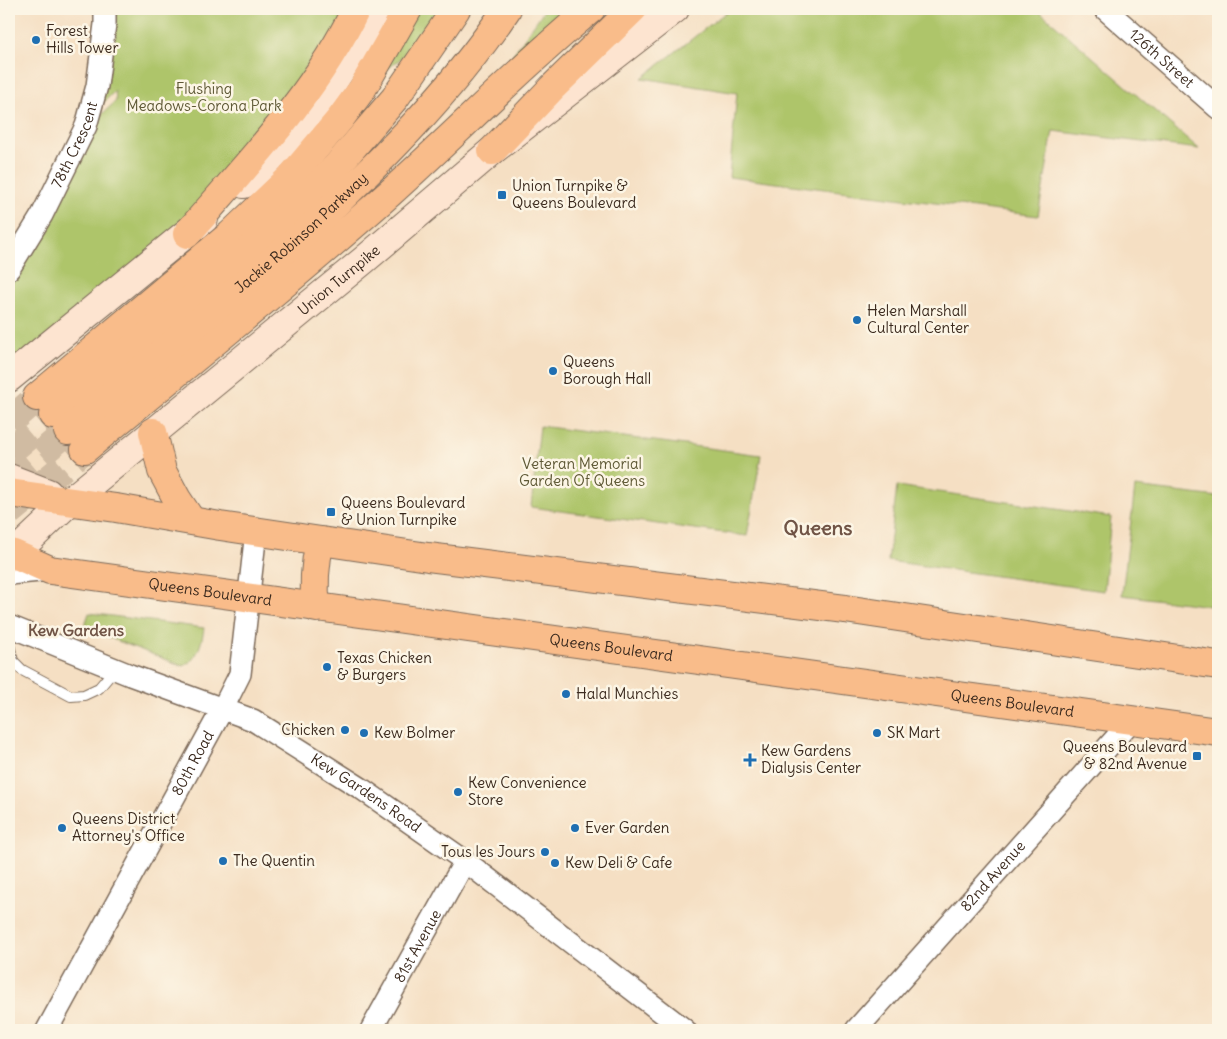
<svg xmlns="http://www.w3.org/2000/svg" width="1227" height="1039" viewBox="0 0 1227 1039" font-family="Delius,sans-serif">
  <style>
    .green { fill: #aec56a; stroke: #747844 }
    .lines { fill: none; stroke-linecap: round; stroke-linejoin: round }
    .primary-tunnel { stroke: #d0bba2; stroke-width: 28; stroke-dasharray: 28 14; stroke-linecap: butt }
    .highway-tunnel { stroke: #d0bba2; stroke-width: 28; stroke-dasharray: 28 14; stroke-linecap: butt }
    .lane-casing { stroke: #7c6958; stroke-width: 12 }
    .street-casing { stroke: #7c6958; stroke-width: 24 }
    .secondary-casing { stroke: #7c6958; stroke-width: 30 }
    .primary-casing { stroke: #7c6958; stroke-width: 30 }
    .highway-casing { stroke: #7c6958; stroke-width: 30 }
    .lane { stroke: #fff; stroke-width: 10 }
    .street { stroke: #fff; stroke-width: 21 }
    .secondary { stroke: #fde4d0; stroke-width: 28 }
    .primary { stroke: #f9bc8a; stroke-width: 28 }
    .highway { stroke: #f9bc8a; stroke-width: 28 }
    .poi-dot { fill: #1f6fb2; stroke: #fcf5e5; stroke-width: 2 }
    .labels { text-anchor: middle; stroke-width: 5; stroke-linejoin: round; paint-order: stroke }
    .poi-label { font-size: 15px; fill: #3b2a1e; stroke: #fcf5e5; text-anchor: start }
    .street-label { font-size: 15px; fill: #3b2a1e; stroke: #fcf5e5 }
    .park-label { font-size: 15px; fill: #5e5835; stroke: #fcf5e5 }
    .neighbourhood-label { font-size: 16px; font-weight: bold; fill: #705446; stroke: #fcf5e5 }
    .district-label { font-size: 20px; font-weight: bold; fill: #705446; stroke: #fcf5e5 }
  </style>
  <rect width="100%" height="100%" fill="#fcf5e5"/>
  <filter id="ink" filterUnits="userSpaceOnUse"><feTurbulence type="fractalNoise" baseFrequency=".02" numOctaves="2"/><feDisplacementMap in="SourceGraphic" scale="10" xChannelSelector="R" yChannelSelector="G"/><feConvolveMatrix kernelMatrix="1 2 1 2 8 2 1 2 1" color-interpolation-filters="sRGB"/></filter>
  <filter id="wash" filterUnits="userSpaceOnUse"><feTurbulence type="fractalNoise" baseFrequency=".0096" numOctaves="4" result="noise"/><feDisplacementMap in="SourceGraphic" scale="20" xChannelSelector="R" yChannelSelector="G"/><feGaussianBlur stdDeviation="1.12" result="paint"/><feColorMatrix in="noise" values="0 0 0 0 0 0 0 0 0 0 0 0 0 0 0 0 0 1.4 0 .05"/><feComposite in="paint" operator="in"/></filter>
  <g filter="url(#wash)">
    <rect width="100%" height="100%" fill="#f5dfc3"/>
    <g class="green">
      <path d="M 117,9 L 466,9 L 146,253 L 9,370 L 9,289 L 31,250 L 96,120 L 116,101 L 115,91 L 101,105 C 108,74 117,41 117,9 Z"/>
      <path d="M 545,9 L 568,9 L 509,60 Z"/>
      <path d="M 730,9 L 1037,9 L 1199,149 L 1053,131 L 1038,216 L 729,177 L 737,93 L 642,78 Z"/>
      <path d="M 540,426 L 761,455 L 747,536 L 531,507 Z"/>
      <path d="M 897,486 L 1111,517 L 1104,591 L 888,561 Z"/>
      <path d="M 1135,487 L 1218,497 L 1218,607 L 1122,595 Z"/>
      <path d="M 89,613 L 204,628 C 202,642 198,660 183,666 L 84,628 Z"/>
    </g>
  </g>
  <g filter="url(#ink)">
    <g class="lines">
      <g class="primary-tunnel">
        <path d="M 9,422 L 37,397"/>
        <path d="M 9,512 L 85,449"/>
      </g>
      <g class="highway-tunnel">
        <path d="M 9,452 L 53,415"/>
        <path d="M 9,481 L 68,431"/>
      </g>
      <g class="lane-casing">
        <path id="lane" d="M 9,645 L 13,661 L 22,670 L 71,696 L 84,695 L 99,688 L 115,669"/>
      </g>
      <g class="street-casing">
        <g id="street">
          <path id="s1" d="M 1105,9 L 1218,108"/>
          <path id="s2" d="M 9,269 L 42,215 L 86,126 L 97,86 L 105,24 L 105,9"/>
          <path d="M 9,574 L 50,570"/>
          <path id="s3" d="M 9,626 L 130,675 L 253,720 L 362,789 L 465,861 L 685,1030"/>
          <path id="s4" d="M 47,1030 L 223,708 L 240,674 L 256,531"/>
          <path id="s5" d="M 371,1030 L 465,861"/>
          <path id="s6" d="M 856,1030 L 1131,721"/>
        </g>
      </g>
      <g class="secondary-casing">
        <g id="secondary">
          <path d="M 244,184 C 299,134 343,75 376,9"/>
          <path d="M 9,378 L 204,219"/>
          <path d="M 9,478 L 48,493"/>
          <path id="s7" d="M 9,557 L 14,554 L 70,501 L 364,260 L 492,151 L 675,9"/>
        </g>
      </g>
      <g class="primary-casing">
        <g id="primary">
          <path d="M 492,151 L 552,88 L 633,9"/>
          <path d="M 37,397 L 230,235 L 290,178 L 340,119 L 362,89 L 408,9"/>
          <path d="M 153,432 L 162,471 L 177,499 L 191,520"/>
          <path d="M 85,449 C 184,366 285,286 381,201 C 452,138 518,69 591,9"/>
          <path d="M 9,493 L 116,508 L 220,526 L 428,557 L 845,609 L 1218,665"/>
          <path id="s8" d="M 9,553 L 14,554 L 50,570 L 1218,732"/>
          <path d="M 316,608 C 313,585 315,563 320,541"/>
        </g>
      </g>
      <g class="highway-casing">
        <g id="highway">
          <path d="M 187,234 C 248,163 315,94 356,9"/>
          <path d="M 53,415 L 248,251 L 305,199 L 334,169 L 395,98 L 456,9"/>
          <path id="s9" d="M 68,431 L 298,239 C 374,169 449,95 507,9"/>
        </g>
      </g>
      <use href="#lane" class="lane"/>
      <use href="#street" class="street"/>
      <use href="#secondary" class="secondary"/>
      <use href="#primary" class="primary"/>
      <use href="#highway" class="highway"/>
    </g>
  </g>
  <g class="poi-dot">
    <circle cx="36" cy="40" r="5"/>
    <rect x="497" y="190" width="10" height="10" rx="2.5"/>
    <circle cx="857" cy="320" r="5"/>
    <circle cx="553" cy="371" r="5"/>
    <rect x="326" y="507" width="10" height="10" rx="2.5"/>
    <circle cx="327" cy="667" r="5"/>
    <circle cx="566" cy="694" r="5"/>
    <circle cx="345" cy="730" r="5"/>
    <circle cx="364" cy="733" r="5"/>
    <circle cx="877" cy="733" r="5"/>
    <rect x="1192" y="751" width="10" height="10" rx="2.5"/>
    <path d="M747.5 752.5h5v5h5v5h-5v5h-5v-5h-5v-5h5z"/>
    <circle cx="458" cy="792" r="5"/>
    <circle cx="62" cy="828" r="5"/>
    <circle cx="575" cy="828" r="5"/>
    <circle cx="545" cy="852" r="5"/>
    <circle cx="223" cy="861" r="5"/>
    <circle cx="555" cy="863" r="5"/>
  </g>
  <g class="labels">
    <g class="poi-label">
      <text x="46" y="36">Forest<tspan x="46" dy="17">Hills Tower</tspan></text>
      <text x="512" y="191">Union Turnpike &amp;<tspan x="512" dy="17">Queens Boulevard</tspan></text>
      <text x="867" y="316">Helen Marshall<tspan x="867" dy="17">Cultural Center</tspan></text>
      <text x="563" y="367">Queens<tspan x="563" dy="17">Borough Hall</tspan></text>
      <text x="341" y="508">Queens Boulevard<tspan x="341" dy="17">&amp; Union Turnpike</tspan></text>
      <text x="337" y="663">Texas Chicken<tspan x="337" dy="17">&amp; Burgers</tspan></text>
      <text x="576" y="699">Halal Munchies</text>
      <text x="335" y="735" text-anchor="end">Chicken</text>
      <text x="374" y="738">Kew Bolmer</text>
      <text x="887" y="738">SK Mart</text>
      <text x="1187" y="752" text-anchor="end">Queens Boulevard<tspan x="1187" dy="17">&amp; 82nd Avenue</tspan></text>
      <text x="761" y="756">Kew Gardens<tspan x="761" dy="17">Dialysis Center</tspan></text>
      <text x="468" y="788">Kew Convenience<tspan x="468" dy="17">Store</tspan></text>
      <text x="72" y="824">Queens District<tspan x="72" dy="17">Attorney's Office</tspan></text>
      <text x="585" y="833">Ever Garden</text>
      <text x="535" y="857" text-anchor="end">Tous les Jours</text>
      <text x="233" y="866">The Quentin</text>
      <text x="565" y="868">Kew Deli &amp; Cafe</text>
    </g>
    <g class="street-label">
      <text dy="5" stroke="none"><textPath href="#s1" startOffset="75">126th Street</textPath></text>
      <text dy="5" stroke="none"><textPath href="#s2" startOffset="141">78th Crescent</textPath></text>
      <text dy="5" stroke="none"><textPath href="#s9" startOffset="306">Jackie Robinson Parkway</textPath></text>
      <text dy="5" stroke="none"><textPath href="#s7" startOffset="431">Union Turnpike</textPath></text>
      <text dy="5" stroke="none"><textPath href="#s8" startOffset="206">Queens Boulevard</textPath></text>
      <text dy="5" stroke="none"><textPath href="#s8" startOffset="611">Queens Boulevard</textPath></text>
      <text dy="5" stroke="none"><textPath href="#s8" startOffset="1016">Queens Boulevard</textPath></text>
      <text dy="5" stroke="none"><textPath href="#s4" startOffset="304">80th Road</textPath></text>
      <text dy="5" stroke="none"><textPath href="#s3" startOffset="396">Kew Gardens Road</textPath></text>
      <text dy="5" stroke="none"><textPath href="#s6" startOffset="206">82nd Avenue</textPath></text>
      <text dy="5" stroke="none"><textPath href="#s5" startOffset="96">81st Avenue</textPath></text>
    </g>
    <g class="park-label">
      <text x="204" y="94">Flushing<tspan x="204" dy="17">Meadows-Corona Park</tspan></text>
      <text x="582" y="469">Veteran Memorial<tspan x="582" dy="17">Garden Of Queens</tspan></text>
    </g>
    <g class="neighbourhood-label">
      <text x="76" y="636">Kew Gardens</text>
    </g>
    <g class="district-label">
      <text x="818" y="535">Queens</text>
    </g>
  </g>
  <rect width="1227" height="1039" fill="none" stroke="#fcf5e5" stroke-width="30"/>
</svg>
